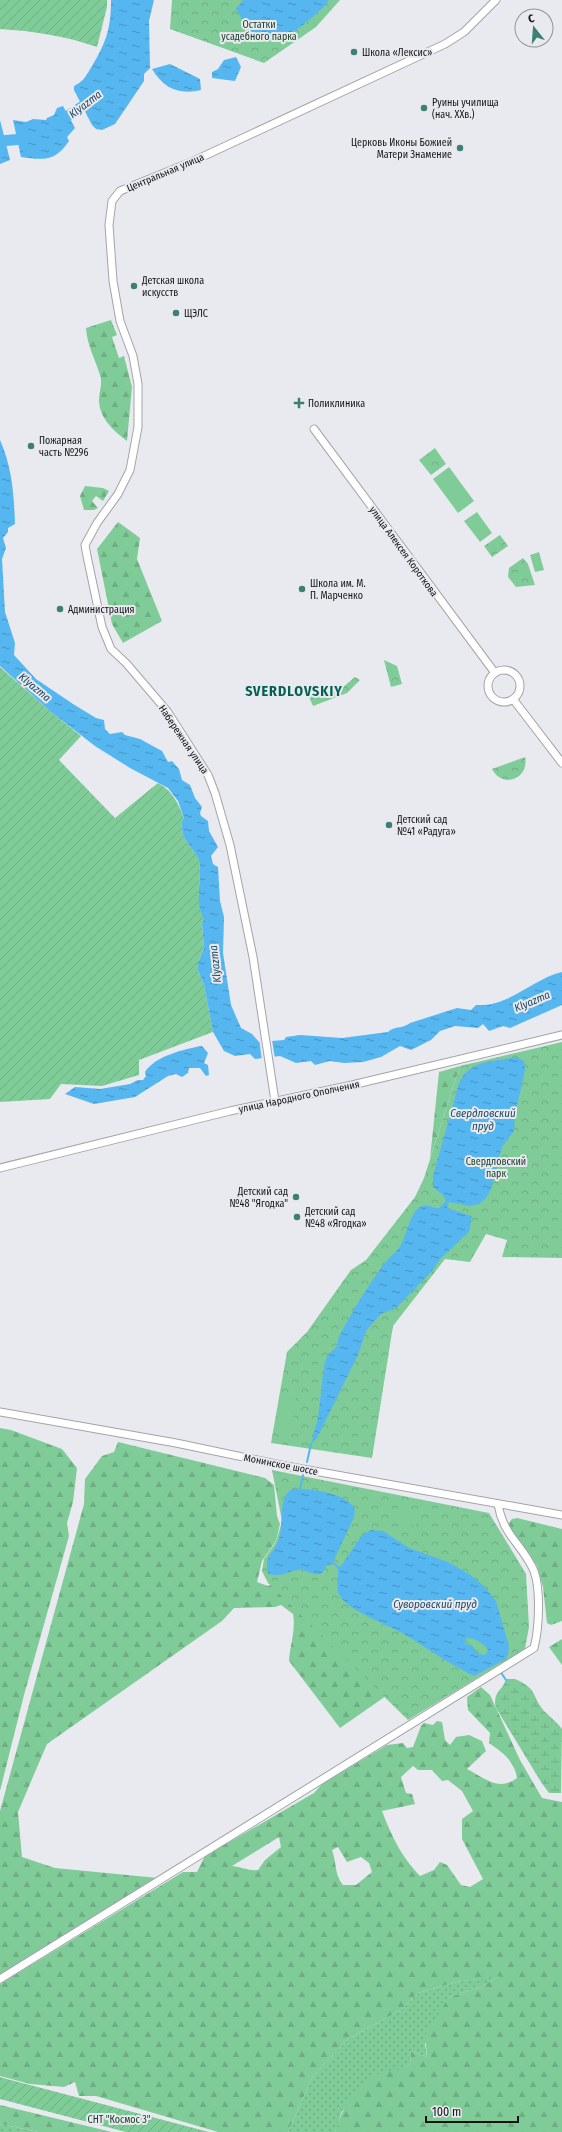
<svg xmlns="http://www.w3.org/2000/svg" width="562" height="2132" viewBox="0 0 562 2132" font-family="'Fira Sans Condensed',sans-serif">
  <style>
    .grass { fill: url(#grass-dots) }
    .forest { fill: url(#forest-firs); fill-rule: evenodd }
    .wetland { fill: url(#wetland-marsh) }
    .park { fill: url(#park-crowns) }
    .garden { fill: url(#garden-furrows) }
    .pitch { fill: #80cc99 }
    .water { fill: url(#water-ripples); fill-rule: evenodd }
    .pier { fill: #e9eaef }
    .lines { fill: none; stroke-linecap: round; stroke-linejoin: round }
    .stream { stroke: #56b6f0; stroke-width: 2 }
    .river { stroke: #56b6f0; stroke-width: 11 }
    .secondary-casing { stroke: #a3a4a9; stroke-width: 9 }
    .secondary { stroke: #fff; stroke-width: 7 }
    .poi-dot { fill: #3d8072; stroke: #e9eaef; stroke-width: 1.5 }
    .labels { text-anchor: middle; stroke-width: 4; stroke-linejoin: round; paint-order: stroke }
    .park-label { font-size: 10px; fill: #133a22; stroke: #e9eaef }
    .poi-label { font-size: 10px; fill: #131315; stroke: #e9eaef; text-anchor: start }
    .street-label { font-size: 10px; fill: #131315; stroke: #e9eaef }
    .water-label { font-size: 11px; font-style: italic; fill: #214961; stroke: #e9eaef }
    .district-label { font-size: 14px; font-weight: bold; letter-spacing: 1px; fill: #046152; stroke: #e9eaef }
  </style>
  <defs>
    <pattern id="grass-dots" width="8" height="8" patternUnits="userSpaceOnUse"><rect width="8" height="8" fill="#80cc99"/><path d="M2 2h.1M6 6h.1" fill="none" stroke="#6eae83" stroke-width="1.8" stroke-linecap="round"/></pattern>
    <pattern id="forest-firs" width="22" height="20" patternUnits="userSpaceOnUse"><rect width="22" height="20" fill="#80cc99"/><path d="M5 1l3.5 6h-7zM16 11l3.5 6h-7z" fill="#6eae83"/></pattern>
    <pattern id="wetland-marsh" width="20" height="14" patternUnits="userSpaceOnUse"><rect width="20" height="14" fill="#80cc99"/><path d="M1 5h8M5 5V1M11 12h8M15 12V8" fill="none" stroke="#6eae83"/></pattern>
    <pattern id="park-crowns" width="20" height="18" patternUnits="userSpaceOnUse"><rect width="20" height="18" fill="#80cc99"/><path d="M2 6a3 3 0 1 1 6 0M12 15a3 3 0 1 1 6 0" fill="none" stroke="#6eae83"/></pattern>
    <pattern id="garden-furrows" width="10" height="10" patternUnits="userSpaceOnUse"><rect width="10" height="10" fill="#80cc99"/><path d="M-1 1l2-2M0 10L10 0M9 11l2-2" fill="none" stroke="#6eae83"/></pattern>
    <pattern id="water-ripples" width="26" height="14" patternUnits="userSpaceOnUse"><rect width="26" height="14" fill="#56b6f0"/><path d="M2 4q2-2 4 0t4 0M15 11q2-2 4 0t4 0" fill="none" stroke="#4693c1"/></pattern>
  </defs>
  <rect width="100%" height="100%" fill="#e9eaef"/>
  <g class="grass">
    <path d="M 502,1975 L 478,1988 L 449,1997 L 425,2044 L 427,2057 L 411,2051 L 410,2064 L 401,2070 L 382,2073 L 342,2111 L 335,2132 L 288,2132 L 313,2076 L 348,2039 L 401,2010 L 418,1993 L 457,1982 Z"/>
    <path d="M 0,2124 L 39,2132 L 0,2132 Z"/>
  </g>
  <g class="forest">
    <path d="M 111,320 L 117,335 L 112,337 L 119,358 L 124,356 L 132,387 L 127,441 C 114,431 99,418 99,400 C 99,392 103,383 100,375 C 95,359 87,345 86,328 Z"/>
    <path d="M 85,486 L 103,488 L 109,491 L 103,501 L 96,496 L 92,501 L 98,508 L 94,510 L 84,510 L 80,496 Z"/>
    <path d="M 118,522 L 140,538 L 137,559 L 162,621 L 123,643 L 112,624 L 97,549 Z"/>
    <path d="M 460,1066 L 430,1159 L 439,1072 Z"/>
    <path d="M 0,1428 L 11,1430 L 62,1449 L 77,1468 L 73,1502 L 67,1523 L 69,1536 L 24,1695 L 0,1791 Z"/>
    <path d="M 118,1442 L 265,1478 L 274,1485 L 277,1516 L 280,1524 L 276,1541 L 262,1561 L 257,1582 L 268,1586 L 307,1569 L 325,1638 L 386,1696 L 340,1728 L 289,1661 C 290,1645 296,1630 293,1614 L 281,1605 L 275,1607 L 234,1608 L 222,1621 L 47,1744 L 18,1812 L 22,1857 L 55,1868 L 158,1878 L 0,1977 L 0,1811 L 84,1504 L 85,1479 L 102,1456 L 114,1452 Z"/>
    <path d="M 517,1518 L 562,1529 L 562,1621 L 551,1625 L 547,1623 L 543,1587 L 537,1566 L 510,1529 L 509,1523 L 512,1519 Z"/>
    <path d="M 562,1639 L 562,1665 L 549,1647 Z"/>
    <path d="M 481,1687 L 490,1695 L 520,1760 L 542,1798 L 562,1802 L 562,2132 L 335,2132 C 343,2106 355,2085 381,2073 C 392,2068 398,2073 410,2064 L 411,2051 L 427,2057 L 425,2035 L 449,1997 L 478,1988 L 500,1976 L 457,1982 L 418,1993 L 401,2010 L 348,2039 L 313,2076 L 288,2132 L 218,2132 L 96,2096 L 79,2096 L 75,2082 L 64,2087 L 30,2084 L 0,2076 L 0,1984 L 183,1872 L 197,1872 L 205,1856 L 314,1793 L 322,1784 L 387,1745 L 403,1743 L 407,1748 L 413,1747 L 421,1726 L 424,1723 L 433,1725 L 437,1721 L 442,1722 L 445,1740 L 450,1745 L 456,1737 L 469,1735 L 482,1741 L 486,1751 L 467,1769 C 485,1778 498,1792 517,1778 C 514,1760 503,1753 489,1743 L 490,1733 L 468,1710 L 467,1697 ZM 413,1766 L 418,1770 L 432,1770 L 442,1781 L 448,1780 L 462,1791 L 473,1811 L 462,1819 L 462,1839 L 483,1879 L 470,1887 L 461,1885 L 447,1865 L 440,1862 L 434,1870 L 420,1876 C 401,1856 392,1837 382,1811 L 415,1804 L 412,1794 L 406,1793 L 401,1777 ZM 279,1837 L 281,1847 L 265,1860 L 258,1870 C 249,1871 242,1867 232,1866 ZM 338,1847 L 347,1862 L 361,1857 L 369,1863 L 372,1872 L 356,1885 L 343,1885 C 334,1873 337,1864 332,1850 Z"/>
    <path d="M 0,2105 L 112,2132 L 39,2132 L 0,2124 Z"/>
  </g>
  <path class="wetland" d="M 515,1679 C 538,1689 531,1695 544,1711 C 550,1717 557,1722 562,1729 L 561,1793 L 549,1793 L 541,1782 L 496,1708 C 492,1691 503,1691 506,1679 Z"/>
  <g class="park">
    <path d="M 172,0 L 340,0 L 316,27 L 264,63 L 170,29 Z"/>
    <path d="M 435,448 L 446,464 L 431,475 L 419,460 Z"/>
    <path d="M 500,535 L 508,546 L 492,557 L 484,546 Z"/>
    <path d="M 523,558 L 528,564 L 535,585 L 516,587 L 508,577 L 509,568 Z"/>
    <path d="M 384,660 L 397,666 L 402,684 L 391,687 Z"/>
    <path d="M 355,677 L 360,680 L 347,693 L 313,706 L 309,697 L 343,687 Z"/>
    <path d="M 525,757 C 530,779 502,789 492,769 Z"/>
    <path d="M 562,1042 L 562,1258 L 502,1257 L 507,1240 L 486,1234 L 470,1262 L 445,1259 L 393,1326 L 372,1458 L 271,1443 L 287,1352 L 307,1332 L 351,1270 L 366,1260 L 415,1197 L 424,1178 L 460,1066 Z"/>
    <path d="M 272,1470 L 489,1513 L 526,1574 L 529,1627 L 525,1649 L 408,1720 L 268,1583 L 262,1571 L 264,1559 L 276,1542 L 282,1521 Z"/>
  </g>
  <g class="garden">
    <path d="M 0,0 L 107,0 L 107,7 L 97,47 C 66,36 33,31 0,29 Z"/>
    <path d="M 0,667 L 51,712 L 81,736 L 59,760 L 115,818 L 158,783 C 173,791 178,803 184,818 L 181,822 C 182,827 182,833 184,837 C 188,846 196,851 199,861 C 203,880 193,899 205,919 L 202,924 L 204,948 L 198,963 L 198,970 L 204,985 L 213,1032 L 139,1060 L 139,1075 L 102,1086 L 61,1084 L 50,1099 L 0,1102 Z"/>
    <path d="M 0,2077 L 7,2079 L 209,2132 L 126,2132 L 0,2099 Z"/>
  </g>
  <g class="pitch">
    <path d="M 449,467 L 474,501 L 458,513 L 433,479 Z"/>
    <path d="M 477,512 L 492,533 L 480,542 L 464,521 Z"/>
    <path d="M 539,552 L 544,570 L 535,572 L 530,555 Z"/>
    <path d="M 280,1396 L 296,1398 L 291,1432 L 275,1430 Z"/>
    <path d="M 401,1508 L 419,1517 L 415,1526 L 396,1517 Z"/>
  </g>
  <g class="water">
    <path d="M 111,0 L 154,0 L 149,21 L 150,68 L 144,74 L 144,81 L 115,124 L 102,130 L 96,129 L 92,125 L 74,90 L 74,86 C 82,82 85,78 89,71 C 105,45 111,31 111,0 Z"/>
    <path d="M 243,0 L 328,0 L 327,4 C 313,16 283,48 262,39 C 250,34 242,19 236,9 Z"/>
    <path d="M 236,57 L 241,67 L 235,81 L 212,78 L 212,72 L 218,69 L 224,60 Z"/>
    <path d="M 170,64 L 200,79 L 201,90 C 179,95 164,89 152,69 Z"/>
    <path d="M 63,106 L 75,128 L 67,137 L 69,141 C 55,162 44,160 21,157 L 13,120 L 26,122 L 33,119 L 46,120 L 47,118 L 54,115 L 57,108 Z"/>
    <path d="M 0,120 L 10,160 L 0,164 Z"/>
    <path d="M 0,440 C 12,467 14,494 15,524 L 8,528 L 8,532 L 3,538 L 6,548 L 2,559 L 5,612 L 15,643 L 14,655 L 36,679 L 73,704 L 96,718 L 104,720 L 105,729 L 110,734 L 122,732 L 125,735 L 140,739 L 162,751 L 168,762 L 172,761 L 179,769 L 182,780 L 190,785 L 195,798 L 202,807 L 200,813 L 201,816 L 208,821 L 209,831 L 218,847 L 211,856 L 213,864 L 218,867 L 220,901 L 224,917 L 223,953 L 231,1005 L 241,1028 L 252,1034 L 259,1042 L 284,1040 L 286,1037 L 300,1035 L 342,1038 L 388,1032 C 393,1026 403,1029 410,1023 L 457,1008 L 471,1010 L 476,1005 C 510,1007 532,979 562,972 L 562,1005 L 510,1028 L 503,1026 L 489,1031 L 483,1024 L 478,1028 L 455,1026 L 440,1031 L 431,1040 L 411,1050 L 400,1046 L 381,1057 L 363,1062 L 344,1063 L 330,1061 L 315,1065 L 311,1061 L 296,1063 L 280,1056 L 255,1059 L 250,1054 L 235,1056 L 224,1051 L 213,1032 L 204,985 L 198,970 L 198,963 L 204,948 L 202,924 L 204,919 C 193,899 203,879 199,861 C 196,851 188,846 184,837 C 182,833 182,827 181,822 L 184,818 L 178,801 L 168,788 L 130,768 L 95,746 L 51,712 L 0,666 Z"/>
    <path d="M 202,1046 L 208,1053 L 204,1063 L 208,1065 L 209,1075 L 206,1076 L 200,1068 L 189,1068 L 188,1073 L 182,1077 L 176,1074 L 168,1076 L 135,1097 L 94,1104 L 65,1094 L 75,1087 L 100,1089 L 130,1084 L 138,1080 L 143,1080 L 146,1076 L 145,1072 C 155,1056 184,1049 202,1046 Z"/>
    <path d="M 516,1057 L 524,1061 L 525,1070 L 515,1115 L 514,1131 L 502,1147 L 491,1189 L 486,1198 L 479,1204 L 470,1206 L 449,1202 L 447,1208 L 472,1216 L 469,1232 L 440,1259 L 432,1271 L 396,1308 L 381,1314 L 366,1331 L 358,1355 L 317,1438 L 311,1444 L 318,1418 L 324,1366 L 327,1356 L 337,1346 L 338,1339 C 351,1313 367,1287 384,1264 C 389,1257 399,1250 402,1243 C 406,1234 411,1213 419,1208 C 429,1202 431,1209 439,1208 L 446,1201 L 443,1195 L 433,1187 L 433,1176 L 459,1083 C 470,1059 494,1062 516,1057 Z"/>
    <path d="M 292,1489 C 309,1488 349,1493 355,1510 L 354,1517 L 334,1560 L 335,1564 L 327,1565 L 322,1573 C 313,1577 307,1569 298,1570 C 283,1572 286,1577 268,1574 C 264,1555 272,1556 278,1541 C 285,1524 277,1498 292,1489 Z"/>
    <path d="M 371,1530 L 383,1531 L 409,1548 L 448,1562 L 469,1574 L 484,1586 L 496,1601 L 509,1646 L 508,1655 L 504,1660 L 474,1676 C 448,1664 425,1646 400,1632 C 385,1624 348,1610 340,1596 C 334,1588 341,1575 337,1567 L 341,1566 L 362,1535 ZM 467,1638 C 475,1638 485,1644 488,1650 L 486,1654 L 483,1655 L 476,1652 L 472,1645 L 465,1644 L 465,1640 Z"/>
  </g>
  <path class="pier" d="M 259,1038 L 264,1041 L 272,1040 L 275,1059 L 262,1061 Z"/>
  <g class="lines">
    <g class="stream">
      <path d="M 307,1462 L 311,1444"/>
      <path d="M 300,1489 L 303,1475"/>
      <path d="M 335,1564 L 337,1566"/>
      <path d="M 500,1671 L 506,1680"/>
    </g>
    <g class="river">
      <path d="M 56,124 L 95,98"/>
      <path d="M 0,141 L 23,139 L 31,136"/>
    </g>
    <g class="secondary-casing">
      <g id="secondary">
        <path d="M 314,429 L 495,673"/>
        <circle cx="504" cy="686" r="16"/>
        <path d="M 513,699 L 562,763"/>
        <path d="M 275,1101 L 253,957 L 230,845 L 215,793 L 208,775 L 167,711 L 126,663 L 111,649 L 102,627 L 87,556 L 85,545 L 97,523 L 118,494 L 130,470 L 138,427 L 138,384 L 133,356 L 120,321 L 113,281 L 109,225 L 112,201 L 120,191 L 189,163 L 445,44 L 464,32 L 496,0"/>
        <path d="M 0,1168 L 230,1111 L 352,1085 L 562,1035"/>
        <path d="M 0,1412 L 176,1443 L 286,1466 L 562,1515"/>
        <path d="M 0,1979 L 534,1648 C 539,1629 541,1590 534,1571 C 523,1545 503,1536 498,1504"/>
      </g>
    </g>
    <use href="#secondary" class="secondary"/>
  </g>
  <g class="poi-dot">
    <circle cx="354" cy="52" r="4"/>
    <circle cx="424" cy="108" r="4"/>
    <circle cx="460" cy="148" r="4"/>
    <circle cx="134" cy="286" r="4"/>
    <circle cx="176" cy="313" r="4"/>
    <path d="M297 397h4v4h4v4h-4v4h-4v-4h-4v-4h4z"/>
    <circle cx="31" cy="446" r="4"/>
    <circle cx="302" cy="589" r="4"/>
    <circle cx="60" cy="609" r="4"/>
    <circle cx="389" cy="825" r="4"/>
    <circle cx="296" cy="1197" r="4"/>
    <circle cx="297" cy="1217" r="4"/>
  </g>
  <g class="labels">
    <g class="park-label">
      <text x="259" y="28">Остатки<tspan x="259" dy="12">усадебного парка</tspan></text>
      <text x="496" y="1165">Свердловский<tspan x="496" dy="12">парк</tspan></text>
      <text x="119" y="2123">СНТ "Космос 3"</text>
    </g>
    <g class="poi-label">
      <text x="362" y="56">Школа «Лексис»</text>
      <text x="432" y="106">Руины училища<tspan x="432" dy="12">(нач. XXв.)</tspan></text>
      <text x="452" y="146" text-anchor="end">Церковь Иконы Божией<tspan x="452" dy="12">Матери Знамение</tspan></text>
      <text x="142" y="284">Детская школа<tspan x="142" dy="12">искусств</tspan></text>
      <text x="184" y="317">ЩЭЛС</text>
      <text x="308" y="407">Поликлиника</text>
      <text x="39" y="444">Пожарная<tspan x="39" dy="12">часть №296</tspan></text>
      <text x="310" y="587">Школа им. М.<tspan x="310" dy="12">П. Марченко</tspan></text>
      <text x="68" y="613">Администрация</text>
      <text x="397" y="823">Детский сад<tspan x="397" dy="12">№41 «Радуга»</tspan></text>
      <text x="288" y="1195" text-anchor="end">Детский сад<tspan x="288" dy="12">№48 "Ягодка"</tspan></text>
      <text x="305" y="1215">Детский сад<tspan x="305" dy="12">№48 «Ягодка»</tspan></text>
    </g>
    <g class="street-label">
      <text transform="translate(165 172) rotate(-23)" y="4">Центральная улица</text>
      <text transform="translate(404 551) rotate(54)" y="4">улица Алексея Короткова</text>
      <text transform="translate(184 739) rotate(56)" y="4">Набережная улица</text>
      <text transform="translate(299 1096) rotate(-12)" y="4">улица Народного Ополчения</text>
      <text transform="translate(281 1464) rotate(11)" y="4">Монинское шоссе</text>
    </g>
    <g class="water-label">
      <text transform="translate(85 104) rotate(-37)" y="4">Klyazma</text>
      <text transform="translate(35 687) rotate(40)" y="4">Klyazma</text>
      <text transform="translate(215 964) rotate(-96)" y="4">Klyazma</text>
      <text transform="translate(532 1001) rotate(-23)" y="4">Klyazma</text>
      <text x="483" y="1117">Свердловский<tspan x="483" dy="13">пруд</tspan></text>
      <text x="435" y="1608">Суворовский пруд</text>
    </g>
    <g class="district-label">
      <text x="294" y="696">SVERDLOVSKIY</text>
    </g>
  </g>
  <g transform="translate(534 28) rotate(343)"><circle r="19" fill="#e9eaef" stroke="#939498"/>
  <path d="M0-3L7 15L0 10L-7 15Z" fill="#3d8072"/>
  <text y="-6" font-size="11" font-weight="bold" text-anchor="middle" fill="#131315">С</text>
  </g>
  <path d="M426 2116v6h92v-6" fill="none" stroke="#131315" stroke-width="2"/>
  <text x="432" y="2116" font-size="12" fill="#131315" stroke="#e9eaef" stroke-width="3" paint-order="stroke">100 m</text>
</svg>
